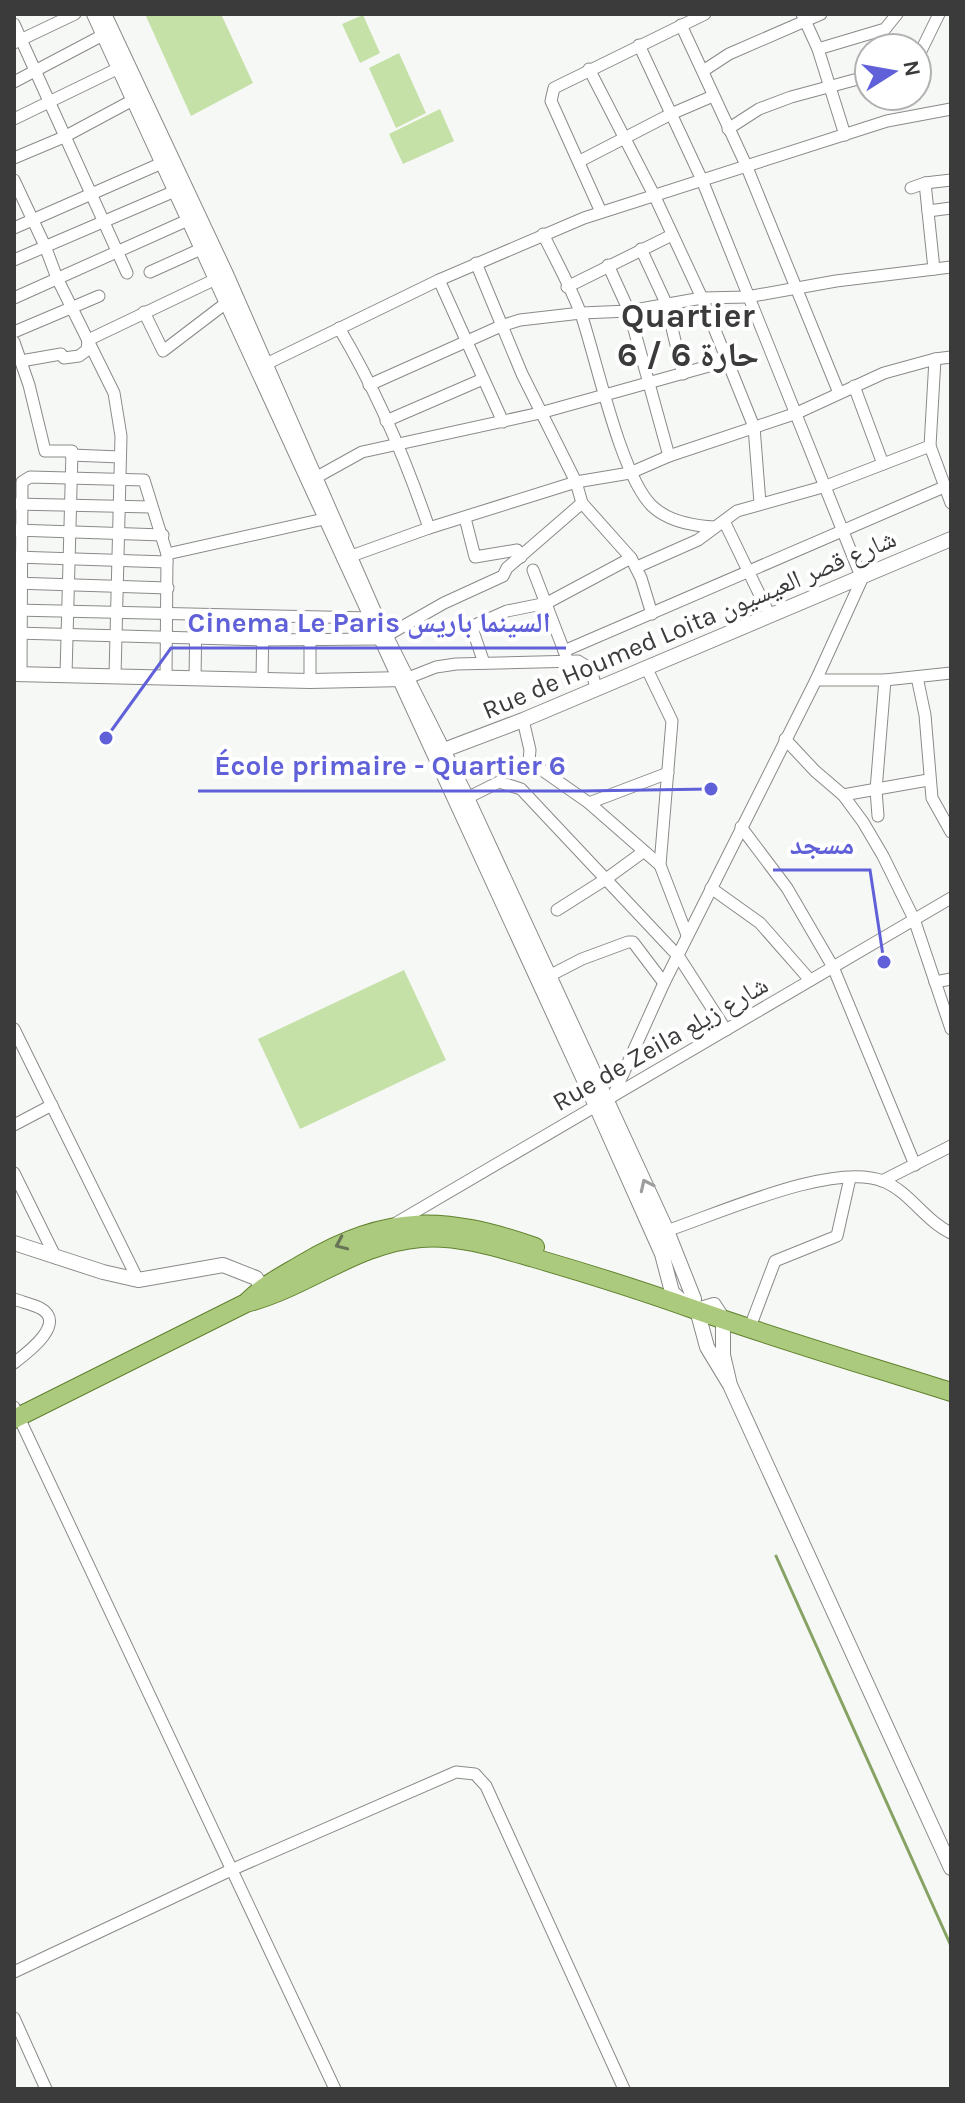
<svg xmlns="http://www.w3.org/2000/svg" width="965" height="2103" viewBox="0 0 965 2103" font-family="Karla,'Noto Naskh Arabic',sans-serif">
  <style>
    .grass { fill: #c6e1a8 }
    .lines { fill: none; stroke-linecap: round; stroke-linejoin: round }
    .stream { stroke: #86a364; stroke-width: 3 }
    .minor-casing { stroke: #8a8b88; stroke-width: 13 }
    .tertiary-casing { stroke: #8a8b88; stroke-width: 16 }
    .primary-casing { stroke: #60812d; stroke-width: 20 }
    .minor { stroke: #fff; stroke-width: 11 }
    .tertiary { stroke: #fff; stroke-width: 14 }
    .primary { stroke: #acca7d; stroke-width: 18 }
    .oneway { stroke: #9c9d9c }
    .oneway2 { stroke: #687455 }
    .labels { text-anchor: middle; stroke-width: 8; stroke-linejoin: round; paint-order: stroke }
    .street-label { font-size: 26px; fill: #3a3b3a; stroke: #fff }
    .district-label { font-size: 34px; font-weight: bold; fill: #3a3b3a; stroke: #fff }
    .leader { fill: none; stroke: #6061d9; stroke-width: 3 }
    .callout-dot { fill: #6061d9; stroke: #fff; stroke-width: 3 }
    .callout-label { font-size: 28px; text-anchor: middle; font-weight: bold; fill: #6061d9; stroke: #fff; stroke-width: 8; stroke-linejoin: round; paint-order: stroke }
  </style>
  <rect width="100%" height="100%" fill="#f6f8f5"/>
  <g class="grass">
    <path d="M 145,14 L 221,14 L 253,83 L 191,116 Z"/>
    <path d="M 363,15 L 380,53 L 360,63 L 342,24 Z"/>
    <path d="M 399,53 L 426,113 L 396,128 L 369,68 Z"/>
    <path d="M 440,109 L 454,141 L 403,164 L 389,134 Z"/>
    <path d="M 404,970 L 446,1060 L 300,1129 L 258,1039 Z"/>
  </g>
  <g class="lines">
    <path class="stream" d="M 776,1556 L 951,1946"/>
    <g class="minor-casing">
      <g id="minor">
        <path d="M 802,14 L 818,49 L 845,135"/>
        <path d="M 14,24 L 127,273"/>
        <path d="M 681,25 L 746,165 L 839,393"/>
        <path d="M 14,43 L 75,14"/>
        <path d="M 818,49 L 885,29 L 897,14"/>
        <path d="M 917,59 L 939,14"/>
        <path d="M 589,69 L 655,197 L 702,298 L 754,427 L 760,503"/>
        <path d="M 703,71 L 729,54 L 821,14"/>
        <path d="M 14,82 L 103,35"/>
        <path d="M 14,119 L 119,68"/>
        <path d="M 728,129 L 759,109 L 791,97 L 869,76"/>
        <path d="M 14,158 L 64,137 L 133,100"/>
        <path d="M 580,161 L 671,114 L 713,96"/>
        <path d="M 14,180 L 45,246 L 57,278 L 114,393 L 121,436 L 115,676"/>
        <path d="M 925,183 L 934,269"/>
        <path d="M 911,188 L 925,183 L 951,180"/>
        <path d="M 928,211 L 951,208"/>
        <path d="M 601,212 L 551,101 L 554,88 L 705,14"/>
        <path d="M 14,228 L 162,163"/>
        <path d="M 543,234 C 556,261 572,289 582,317 C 597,362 621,476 652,506 C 668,521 694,526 715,527"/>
        <path d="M 641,249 L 666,303 L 683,374"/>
        <path d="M 14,260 L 175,191"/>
        <path d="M 476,263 L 522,374 L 576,482 L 582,503 L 631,558 L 641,578 L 652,614"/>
        <path d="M 608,265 L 629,311 L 669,456"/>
        <path d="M 150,272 L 201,249"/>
        <path d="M 439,280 L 503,422"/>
        <path d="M 567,287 L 672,235"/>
        <path d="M 14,298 L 188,220"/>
        <path d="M 144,312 L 163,351 L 226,303"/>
        <path d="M 339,328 C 376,390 406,460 429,528"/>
        <path d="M 14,332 L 99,296"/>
        <path d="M 14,342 L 29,385 L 45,451 L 72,451 L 66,675"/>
        <path d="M 935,359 L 930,446 L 951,503"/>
        <path d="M 21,361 L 61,354 L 64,358 L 79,356 L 87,350 L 88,340 L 220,277"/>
        <path d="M 260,367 L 439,280 L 584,218 L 887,121 L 951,109"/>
        <path d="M 369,385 L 501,326 L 520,320 L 581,313 L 629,311 L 702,298 L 747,297 L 836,281 L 951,267"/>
        <path d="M 854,386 L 883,464"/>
        <path d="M 386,421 L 483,379"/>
        <path d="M 71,455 L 120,457"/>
        <path d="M 308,482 L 362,452 L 540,413 L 727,361"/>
        <path d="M 15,504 L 151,507"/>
        <path d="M 465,518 L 475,557 L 517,550 L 521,557"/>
        <path d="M 724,521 L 770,616"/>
        <path d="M 15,530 L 163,535"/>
        <path d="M 167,554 L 324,519"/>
        <path d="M 15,557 L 167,562"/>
        <path d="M 343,559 L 429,528 L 576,482 L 630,473 L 669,456 L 797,413 L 884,373 L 935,359 L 951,357"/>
        <path d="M 637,567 L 698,540 L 737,511 L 826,486 L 930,446"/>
        <path d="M 533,570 L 566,656"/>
        <path d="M 14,583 L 168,588"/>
        <path d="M 15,610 L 370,618 L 377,620"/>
        <path d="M 16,633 L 262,640 L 379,639"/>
        <path d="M 386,636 L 444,603 L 503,576 L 507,568 L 582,503"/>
        <path d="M 564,651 L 944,487"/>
        <path d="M 484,663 L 473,631 L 475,625 L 507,611 L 547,603 L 631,558"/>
        <path d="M 646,667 L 672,721 L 660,865 L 687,935"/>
        <path d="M 21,674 L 22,482 L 30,477 L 144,480 L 167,554 L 166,677"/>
        <path d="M 917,677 L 925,715 L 932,798 L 951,832"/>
        <path d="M 195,678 L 196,616"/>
        <path d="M 408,678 L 436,667 L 456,664 L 578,661 L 591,669 L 596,688"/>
        <path d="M 262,680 L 263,617"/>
        <path d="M 816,680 L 885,680 L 951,673"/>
        <path d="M 310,681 L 310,618"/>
        <path d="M 523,720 L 530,750 L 529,761 L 589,803 L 660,865"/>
        <path d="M 785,739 L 815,771 L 843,795 L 863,822 L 883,856 L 914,919 L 951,1029"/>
        <path d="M 843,795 L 928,780"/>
        <path d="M 463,800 L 499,782 L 521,789 L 679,957 L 726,1030"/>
        <path d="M 589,803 L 668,773"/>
        <path d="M 878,816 L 876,790 L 885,680"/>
        <path d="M 741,827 L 787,888 L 833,967 L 915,1165"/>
        <path d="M 711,888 L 760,923 L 810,980"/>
        <path d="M 557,910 L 606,879 L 643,852"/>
        <path d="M 549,976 L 582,959 L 628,942 L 633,942 L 664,983"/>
        <path d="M 935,982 L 951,979"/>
        <path d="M 14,1029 L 138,1280"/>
        <path d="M 613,1096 L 664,983 L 816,680 L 862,579 L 702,180 L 639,45"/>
        <path d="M 14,1125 L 52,1105"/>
        <path d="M 14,1173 L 56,1258"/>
        <path d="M 882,1181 L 951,1146"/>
        <path d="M 396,1223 L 951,898"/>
        <path d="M 663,1232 C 714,1216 831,1161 883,1181 C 910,1192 925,1221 951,1233"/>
        <path d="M 14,1299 C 22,1302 32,1304 40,1308 C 68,1323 27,1353 14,1363"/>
        <path d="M 750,1327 L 775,1261 L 837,1236 L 850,1178"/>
        <path d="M 14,1407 L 335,2089"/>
        <path d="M 14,1972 L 231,1870 L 456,1772 L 475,1774 L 486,1786 L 624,2089"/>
        <path d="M 14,2018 L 46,2089"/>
      </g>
    </g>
    <g class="tertiary-casing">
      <g id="tertiary">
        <path d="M 94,14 L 596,1106 L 662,1254 L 672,1292 L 687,1306 L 694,1299 L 667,1231 L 467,798 L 378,621 L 226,274 L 104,14"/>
        <path d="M 14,674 L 310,681 L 405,679"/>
        <path d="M 436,753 L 523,720 L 951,539"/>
        <path d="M 14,1243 L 103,1272 L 138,1280 L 223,1265 L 256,1278 L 267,1294"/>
        <path d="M 730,1385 L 723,1355 L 723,1319 L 714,1305 L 697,1310 L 707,1347 L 730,1385 L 951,1868"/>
      </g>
    </g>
    <g class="primary-casing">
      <g id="primary">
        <path d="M 248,1301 C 265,1284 284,1275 304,1263 C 387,1213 446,1216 535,1247"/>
        <path d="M 14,1419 L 246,1303 C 308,1287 356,1243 421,1238 C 459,1235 499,1248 534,1258 C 589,1274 643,1291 696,1310 C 780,1340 866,1365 951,1392"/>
      </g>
    </g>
    <use href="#minor" class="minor"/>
    <use href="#tertiary" class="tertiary"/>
    <use href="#primary" class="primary"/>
  </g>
  <defs><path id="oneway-chevron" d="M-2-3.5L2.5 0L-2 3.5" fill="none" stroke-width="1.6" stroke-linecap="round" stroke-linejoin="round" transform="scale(2)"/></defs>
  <use class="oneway" href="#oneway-chevron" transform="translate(646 1185) rotate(-115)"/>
  <use class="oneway2" href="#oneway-chevron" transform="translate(341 1244) rotate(156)"/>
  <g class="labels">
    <g class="street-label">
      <text transform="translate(689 624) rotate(-23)" y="9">Rue de Houmed Loita شارع قصر العيسيون</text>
      <text transform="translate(660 1043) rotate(-30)" y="9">Rue de Zeila شارع زيلع</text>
    </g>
    <g class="district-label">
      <text x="688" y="327">Quartier<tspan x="688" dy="39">6 / حارة 6</tspan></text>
    </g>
  </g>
  <path class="leader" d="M106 738L171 648H566M711 789L582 791H198M884 962L870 870H773"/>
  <g class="callout-dot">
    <circle cx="106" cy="738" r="8"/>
    <circle cx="711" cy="789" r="8"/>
    <circle cx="884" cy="962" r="8"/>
  </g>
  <g class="callout-label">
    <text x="369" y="632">Cinema Le Paris السينما باريس</text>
    <text x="390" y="775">École primaire - Quartier 6</text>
    <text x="822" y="854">مسجد</text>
  </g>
  <rect width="965" height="2103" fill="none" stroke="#3a3b3a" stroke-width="32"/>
  <g transform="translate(893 72) rotate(79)"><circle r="38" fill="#ffffff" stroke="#b0b1b0" stroke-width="2"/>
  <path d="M0-6L14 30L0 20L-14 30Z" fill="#6061d9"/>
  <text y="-12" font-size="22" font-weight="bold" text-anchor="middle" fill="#3a3b3a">N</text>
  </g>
</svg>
